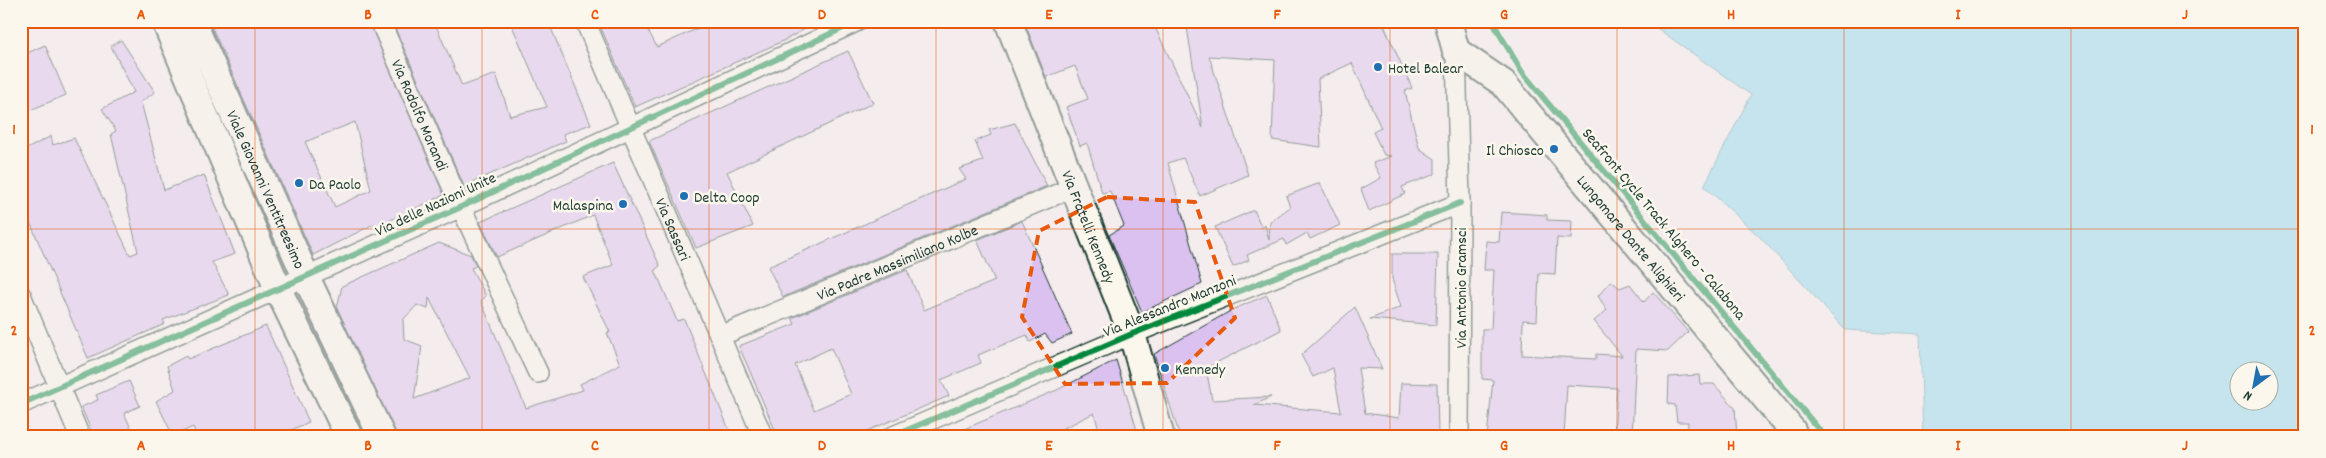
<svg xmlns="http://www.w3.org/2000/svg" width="2326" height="458" viewBox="0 0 2326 458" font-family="Dekko,sans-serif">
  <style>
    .water { fill: #8ed9ee; stroke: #629ba4; fill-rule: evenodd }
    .building { fill: #dac1f0; stroke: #1f3d34; fill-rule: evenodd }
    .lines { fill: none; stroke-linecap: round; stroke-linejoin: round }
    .street-casing { stroke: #1f3d34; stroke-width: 22 }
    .secondary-casing { stroke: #1f3d34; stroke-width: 30 }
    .street { stroke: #fbf7ec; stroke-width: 19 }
    .secondary { stroke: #fbf7ec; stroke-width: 26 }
    .cycleway-casing { stroke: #fbf7ec; stroke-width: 9 }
    .cycleway { stroke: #00873e; stroke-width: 6 }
    .marked { fill: none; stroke: #e8590c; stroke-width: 4; stroke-dasharray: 10 6; stroke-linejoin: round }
    .grid { fill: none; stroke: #e8590c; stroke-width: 1; stroke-opacity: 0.55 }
    .poi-dot { fill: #1f6fb2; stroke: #fbf7ec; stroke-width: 2 }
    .labels { text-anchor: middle; stroke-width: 5; stroke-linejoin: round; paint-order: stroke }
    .poi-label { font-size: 16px; fill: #1f3d34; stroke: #fbf7ec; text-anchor: start }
    .street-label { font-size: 16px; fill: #1f3d34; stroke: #fbf7ec }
    .neatline { fill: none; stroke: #e8590c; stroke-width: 2 }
    .grid-label { font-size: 16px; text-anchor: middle; font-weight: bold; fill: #e8590c }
  </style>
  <rect width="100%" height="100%" fill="#f4eced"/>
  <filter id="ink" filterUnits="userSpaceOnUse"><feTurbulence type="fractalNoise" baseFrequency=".02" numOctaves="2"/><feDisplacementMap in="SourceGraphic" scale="10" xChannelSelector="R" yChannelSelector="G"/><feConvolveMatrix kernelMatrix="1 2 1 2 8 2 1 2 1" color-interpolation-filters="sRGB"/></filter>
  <g filter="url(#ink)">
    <path class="water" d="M 1647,21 L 2305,21 L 2305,437 L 1923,437 L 1920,334 L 1845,330 L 1760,237 L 1704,186 L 1751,95 ZM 2238,370 L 2268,370 L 2268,400 L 2238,400 Z"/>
    <g class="building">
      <path d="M 209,21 L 369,21 L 444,195 L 376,227 L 374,224 L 313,255 ZM 355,122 L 371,190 L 335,207 L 305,142 Z"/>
      <path d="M 392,21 L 434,21 L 462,86 L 496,74 L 510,116 L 547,107 L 510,21 L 548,21 L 591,124 L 563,134 L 566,141 L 464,186 Z"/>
      <path d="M 598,21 L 643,21 L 657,47 L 714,21 L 820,21 L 783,41 L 635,107 Z"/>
      <path d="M 1039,21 L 1127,26 L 1128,21 L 1152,21 L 1203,128 L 1186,21 L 1382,21 L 1412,88 L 1405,91 L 1419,148 L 1435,159 L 1435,174 L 1402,187 L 1405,194 L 1369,211 L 1361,189 L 1381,178 L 1373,163 L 1392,156 L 1384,155 L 1373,132 L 1381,128 L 1352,63 L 1318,79 L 1321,147 L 1272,140 L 1275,60 L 1209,56 L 1248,175 L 1200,196 L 1183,158 L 1168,163 L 1202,284 L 1142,312 L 1109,235 L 1124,226 L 1110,191 L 1102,193 L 1087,143 L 1080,146 L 1066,107 L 1088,99 L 1075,66 L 1046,77 L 1026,26 Z"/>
      <path d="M 121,40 L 155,92 L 141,102 L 164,190 L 204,175 L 235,254 L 212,262 L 229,295 L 163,320 L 165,324 L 88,358 L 21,201 L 21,152 L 51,136 L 53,145 L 74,138 L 130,255 L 138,252 L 111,134 L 116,131 L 102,109 L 134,92 L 111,46 Z"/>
      <path d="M 45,45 L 66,95 L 21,114 L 21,56 Z"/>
      <path d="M 848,51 L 873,103 L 727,172 L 753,226 L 696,248 L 649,141 Z"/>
      <path d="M 1015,123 L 1047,186 L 783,297 L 768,267 L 966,179 L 959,169 L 983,161 L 975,141 L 991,135 L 989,130 Z"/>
      <path d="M 613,163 L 660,266 L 655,270 L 677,321 L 684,319 L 732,437 L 397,437 L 337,308 L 342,286 L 439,243 L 471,255 L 476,266 L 471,268 L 486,296 L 481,301 L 526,408 L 583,390 L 580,384 L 620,364 L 607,333 L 610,332 L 583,277 L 613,265 L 593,215 L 497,257 L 480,222 ZM 429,298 L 470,378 L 414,399 L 422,346 L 404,339 L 403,320 L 417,305 L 428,309 Z"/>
      <path d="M 1320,183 L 1340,225 L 1310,239 L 1307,233 L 1286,245 L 1284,239 L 1247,255 L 1249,260 L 1233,267 L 1215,227 L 1254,210 L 1262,228 L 1265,225 L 1269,240 L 1270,222 L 1290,207 L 1286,196 Z"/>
      <path d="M 1501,212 L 1547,215 L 1547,220 L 1572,221 L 1571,239 L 1557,238 L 1555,274 L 1539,273 L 1537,321 L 1523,320 L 1522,355 L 1596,359 L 1596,354 L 1622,356 L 1594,321 L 1607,310 L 1598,296 L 1611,281 L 1620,288 L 1630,284 L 1644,302 L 1653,292 L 1688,332 L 1668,351 L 1636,349 L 1632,437 L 1614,437 L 1617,388 L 1567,385 L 1564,437 L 1487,437 L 1493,380 L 1482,379 L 1482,329 L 1491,329 L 1494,270 L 1484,270 L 1486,241 L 1499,242 Z"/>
      <path d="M 1022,221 L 1072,334 L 1052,343 L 1045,334 L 1030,342 L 1027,335 L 978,355 L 981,363 L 941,380 L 949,396 L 853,437 L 778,437 L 739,346 L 795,324 L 792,318 L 907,270 L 924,310 L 995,281 L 977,240 ZM 831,348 L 851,394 L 814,410 L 795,365 Z"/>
      <path d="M 1392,254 L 1438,254 L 1436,325 L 1370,319 L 1401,307 L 1392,279 Z"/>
      <path d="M 1267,295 L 1281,330 L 1206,368 L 1212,400 L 1271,397 L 1254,405 L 1341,412 L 1333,368 L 1313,377 L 1301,355 L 1355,307 L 1382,369 L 1358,368 L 1365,413 L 1399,418 L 1401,383 L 1437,384 L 1438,437 L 1180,437 L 1154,354 L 1234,309 Z"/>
      <path d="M 266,326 L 309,422 L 275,437 L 197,437 L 193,427 L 173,436 L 156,401 L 175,390 L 167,366 L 186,356 L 188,359 Z"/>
      <path d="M 1116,360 L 1139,437 L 1101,437 L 1094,413 L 1046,437 L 1041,430 L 1028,437 L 945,437 L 1057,390 Z"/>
      <path d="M 1699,375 L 1700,384 L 1714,384 L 1735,408 L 1737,437 L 1687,437 L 1688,422 L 1677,422 L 1675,405 L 1668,404 L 1669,377 Z"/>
      <path d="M 129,381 L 140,406 L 124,413 L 135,437 L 94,437 L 81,407 L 98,400 L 96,395 Z"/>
    </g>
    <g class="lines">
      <g class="street-casing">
        <g id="street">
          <path id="s1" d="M 380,21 L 461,207 L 538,373"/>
          <path id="s2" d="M 585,21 L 763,437"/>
          <path d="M 1456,51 L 1460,203 L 1459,437"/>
          <path d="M 21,295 L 80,437"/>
          <path id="s3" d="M 720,336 L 1074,187"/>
          <path d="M 21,404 L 461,207 L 858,21"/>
          <path d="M 891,437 L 1132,334 L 1460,203"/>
        </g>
      </g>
      <g class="secondary-casing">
        <g id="secondary">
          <path d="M 165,21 L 278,289 L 349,437"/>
          <path id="s4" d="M 192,21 L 306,277 L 382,437"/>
          <path id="s5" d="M 1008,21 L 1132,334 L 1161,437"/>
          <path id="s6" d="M 1448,21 L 1456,51 L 1503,83 L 1792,430 L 1795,437"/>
        </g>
      </g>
      <use href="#street" class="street"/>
      <use href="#secondary" class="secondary"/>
      <g class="cycleway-casing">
        <g id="cycleway">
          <path d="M 1492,21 L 1522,72 L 1825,437"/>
          <path d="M 21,404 L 461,207 L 858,21"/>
          <path d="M 891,437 L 1132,334 L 1460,203"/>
        </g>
      </g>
      <use href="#cycleway" class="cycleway"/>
    </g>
  </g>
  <path d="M0 0H2326V458H0ZM 1107,197 L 1195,202 L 1235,318 L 1167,383 L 1065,384 L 1022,317 L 1039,231 Z" fill="#f4eced" fill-opacity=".55" fill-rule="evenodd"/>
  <path class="marked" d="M 1107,197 L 1195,202 L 1235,318 L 1167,383 L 1065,384 L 1022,317 L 1039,231 Z"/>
  <path class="grid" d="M 255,21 L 255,437M 482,21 L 482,437M 709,21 L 709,437M 936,21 L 936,437M 1163,21 L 1163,437M 1390,21 L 1390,437M 1617,21 L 1617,437M 1844,21 L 1844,437M 2071,21 L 2071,437M 21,229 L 2305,229"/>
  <g class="poi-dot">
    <circle cx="1378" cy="67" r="5"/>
    <circle cx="1554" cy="149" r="5"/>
    <circle cx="299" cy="183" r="5"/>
    <circle cx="684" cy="196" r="5"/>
    <circle cx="623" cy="204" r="5"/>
    <circle cx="1165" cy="368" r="5"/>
  </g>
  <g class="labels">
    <g class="poi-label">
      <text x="1388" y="73">Hotel Balear</text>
      <text x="1544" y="155" text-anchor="end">Il Chiosco</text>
      <text x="309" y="189">Da Paolo</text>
      <text x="694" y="202">Delta Coop</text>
      <text x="613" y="210" text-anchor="end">Malaspina</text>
      <text x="1175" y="374">Kennedy</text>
    </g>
    <g class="street-label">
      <text dy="6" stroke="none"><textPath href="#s1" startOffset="102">Via Rodolfo Morandi</textPath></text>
      <text dy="6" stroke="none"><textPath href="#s4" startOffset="184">Viale Giovanni Ventitreesimo</textPath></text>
      <text transform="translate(435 203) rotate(-25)" y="6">Via delle Nazioni Unite</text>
      <text transform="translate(1665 223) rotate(50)" y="6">Seafront Cycle Track Alghero - Calabona</text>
      <text dy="6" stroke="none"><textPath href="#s5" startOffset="221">Via Fratelli Kennedy</textPath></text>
      <text dy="6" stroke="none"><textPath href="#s2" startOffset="226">Via Sassari</textPath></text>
      <text dy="6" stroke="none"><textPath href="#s6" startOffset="289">Lungomare Dante Alighieri</textPath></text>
      <text dy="6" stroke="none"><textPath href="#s3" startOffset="192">Via Padre Massimiliano Kolbe</textPath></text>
      <text transform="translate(1460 288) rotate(-90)" y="6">Via Antonio Gramsci</text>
      <text transform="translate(1169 305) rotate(-22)" y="6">Via Alessandro Manzoni</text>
    </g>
  </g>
  <rect width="2326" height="458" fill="none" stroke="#fbf7ec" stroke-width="55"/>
  <g transform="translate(2254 386) rotate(212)"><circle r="24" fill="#fbf7ec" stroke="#a3ada2"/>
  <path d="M0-4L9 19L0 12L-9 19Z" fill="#1f6fb2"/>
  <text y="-8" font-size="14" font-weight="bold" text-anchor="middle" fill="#1f3d34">N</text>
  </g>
  <rect x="28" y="28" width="2270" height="402" class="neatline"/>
  <g class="grid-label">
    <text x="141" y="19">A</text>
    <text x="368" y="19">B</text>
    <text x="595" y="19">C</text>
    <text x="822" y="19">D</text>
    <text x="1049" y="19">E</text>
    <text x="1277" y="19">F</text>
    <text x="1504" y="19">G</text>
    <text x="1731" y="19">H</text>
    <text x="1958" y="19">I</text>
    <text x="2185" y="19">J</text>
    <text x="14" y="134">1</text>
    <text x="2312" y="134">1</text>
    <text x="14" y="335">2</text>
    <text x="2312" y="335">2</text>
    <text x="141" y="450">A</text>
    <text x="368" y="450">B</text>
    <text x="595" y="450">C</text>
    <text x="822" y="450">D</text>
    <text x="1049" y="450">E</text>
    <text x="1277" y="450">F</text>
    <text x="1504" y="450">G</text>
    <text x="1731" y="450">H</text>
    <text x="1958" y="450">I</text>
    <text x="2185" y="450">J</text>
  </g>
</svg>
